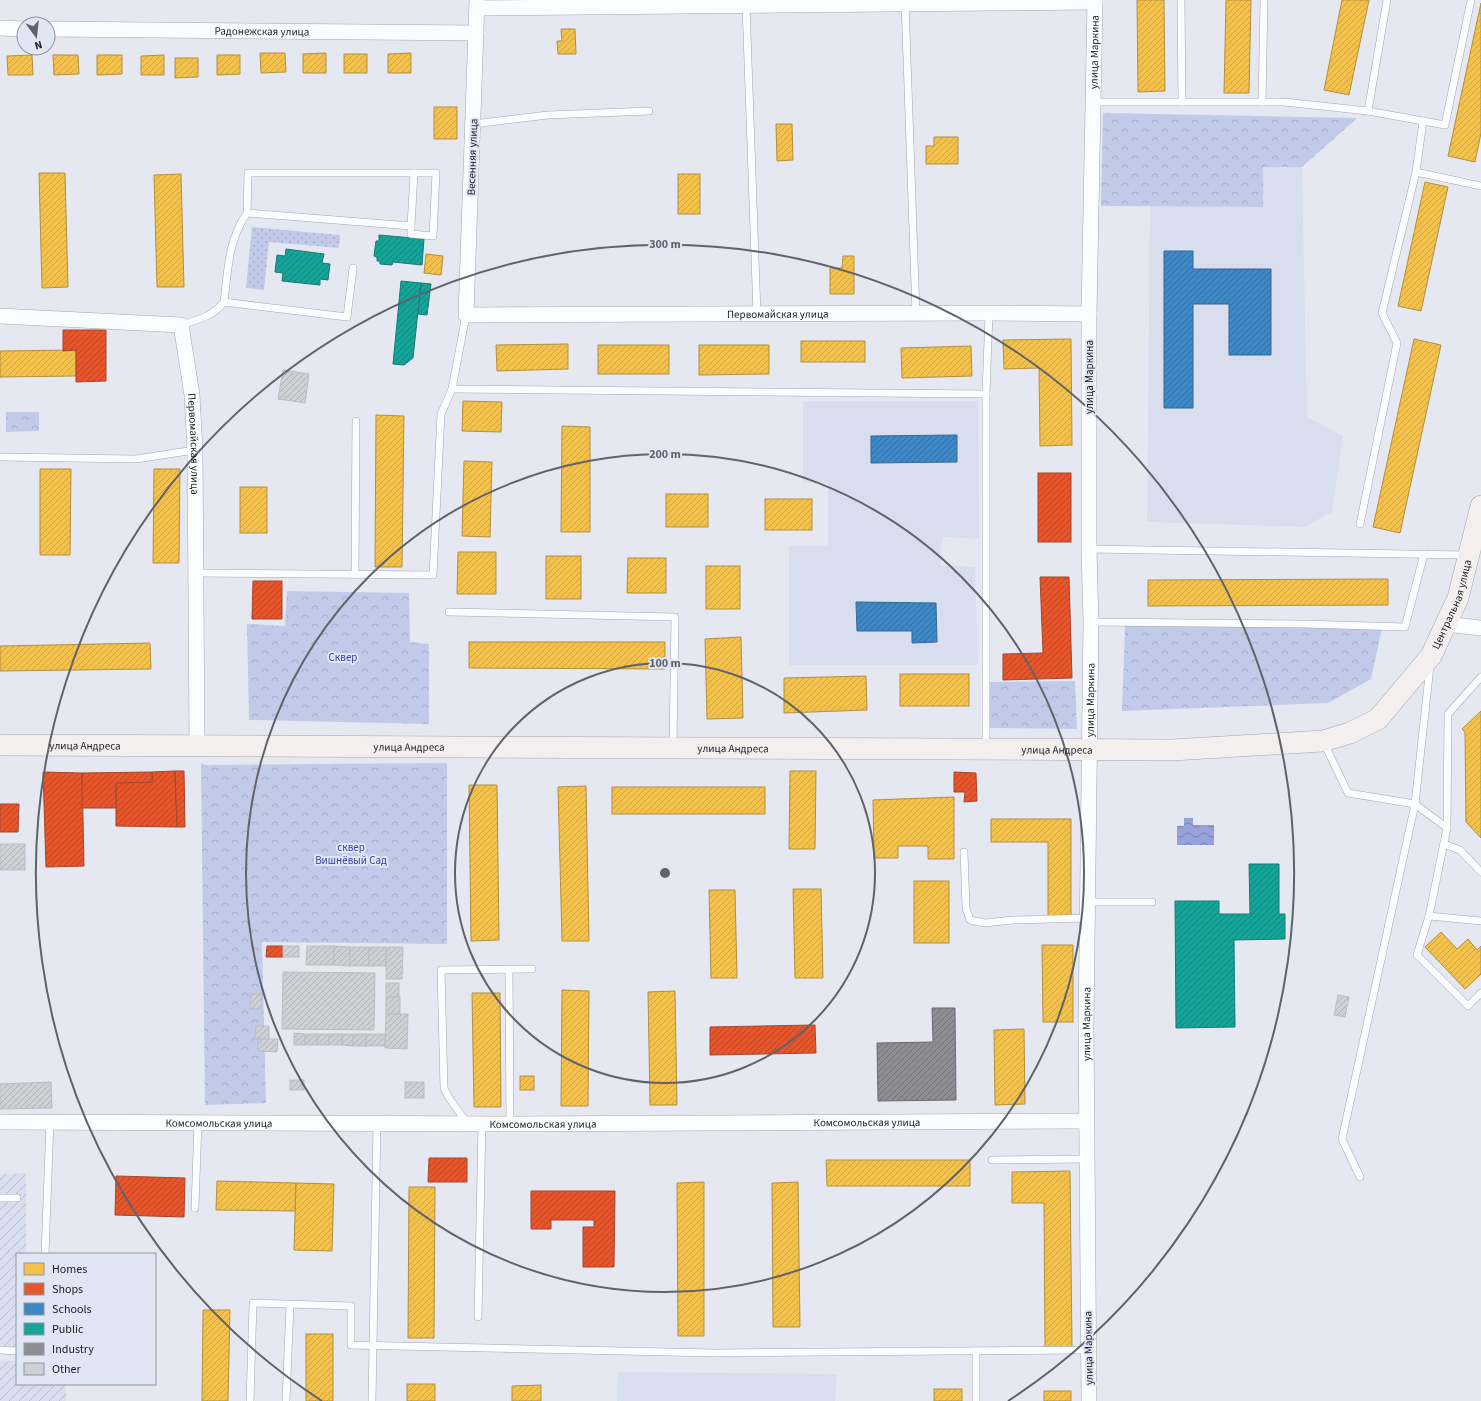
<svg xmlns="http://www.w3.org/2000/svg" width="1481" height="1401" viewBox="0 0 1481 1401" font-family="'Source Sans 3',sans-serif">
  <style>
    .built { fill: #d9deee }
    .industrial { fill: url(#industrial-furrows) }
    .park { fill: url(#park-crowns) }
    .garden { fill: url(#garden-dots) }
    .water { fill: url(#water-waves) }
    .homes { fill: url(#homes-hatch); stroke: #b19040 }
    .shops { fill: url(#shops-hatch); stroke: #a7452a }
    .schools { fill: url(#schools-hatch); stroke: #346894 }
    .public { fill: url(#public-hatch); stroke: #187a74 }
    .industry { fill: url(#industry-hatch); stroke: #6a6b70 }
    .building { fill: url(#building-hatch); stroke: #bbbdc3 }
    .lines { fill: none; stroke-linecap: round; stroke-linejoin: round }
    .lane-casing { stroke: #a4a5ac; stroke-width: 8 }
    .street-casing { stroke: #a4a5ac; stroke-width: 16 }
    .secondary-casing { stroke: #a4a5ac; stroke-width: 22 }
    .lane { stroke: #fbfcfd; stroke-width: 7 }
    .street { stroke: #fbfcfd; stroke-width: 15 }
    .secondary { stroke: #f2efee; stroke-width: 21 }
    .ring { fill: none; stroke: #61636a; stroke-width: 2 }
    .labels { text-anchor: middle; stroke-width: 4; stroke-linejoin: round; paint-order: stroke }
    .street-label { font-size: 11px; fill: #1a1c21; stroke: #e1e6f5 }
    .park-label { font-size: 11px; fill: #35439c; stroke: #e1e6f5 }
    .centre { fill: #61636a; stroke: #e1e6f5; stroke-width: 2 }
    .ring-label { font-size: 12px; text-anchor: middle; font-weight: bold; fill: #61636a; stroke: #e1e6f5; stroke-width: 4; stroke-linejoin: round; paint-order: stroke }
  </style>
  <defs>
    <pattern id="industrial-furrows" width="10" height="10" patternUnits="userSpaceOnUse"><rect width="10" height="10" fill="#d9deee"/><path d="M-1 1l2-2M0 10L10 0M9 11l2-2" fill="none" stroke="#babecc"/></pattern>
    <pattern id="park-crowns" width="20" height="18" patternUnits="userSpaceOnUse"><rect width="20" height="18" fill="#c1cae9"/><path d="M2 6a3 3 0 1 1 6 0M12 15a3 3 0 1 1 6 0" fill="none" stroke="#a5adc8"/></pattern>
    <pattern id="garden-dots" width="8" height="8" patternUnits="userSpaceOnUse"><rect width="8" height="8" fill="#c1cae9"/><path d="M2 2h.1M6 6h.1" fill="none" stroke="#a5adc8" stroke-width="1.8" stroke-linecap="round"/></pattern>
    <pattern id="water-waves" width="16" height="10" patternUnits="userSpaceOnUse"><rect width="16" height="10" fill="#96a3db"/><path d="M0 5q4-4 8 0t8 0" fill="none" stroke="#7a84b1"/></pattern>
    <pattern id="homes-hatch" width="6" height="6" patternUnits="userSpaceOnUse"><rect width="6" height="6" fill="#f2c14e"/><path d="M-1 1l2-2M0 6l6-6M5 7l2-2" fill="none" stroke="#cfa544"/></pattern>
    <pattern id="shops-hatch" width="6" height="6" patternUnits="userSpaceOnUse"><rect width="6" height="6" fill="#e4572e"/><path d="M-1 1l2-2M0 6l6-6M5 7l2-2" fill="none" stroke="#b84727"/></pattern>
    <pattern id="schools-hatch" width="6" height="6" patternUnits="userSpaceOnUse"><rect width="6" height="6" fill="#3f88c5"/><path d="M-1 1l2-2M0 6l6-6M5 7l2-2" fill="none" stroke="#346ea0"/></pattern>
    <pattern id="public-hatch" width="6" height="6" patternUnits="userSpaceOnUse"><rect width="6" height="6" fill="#17a398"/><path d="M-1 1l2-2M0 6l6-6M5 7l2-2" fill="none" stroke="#14847c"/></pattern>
    <pattern id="industry-hatch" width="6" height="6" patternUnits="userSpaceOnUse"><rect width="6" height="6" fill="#8d8d92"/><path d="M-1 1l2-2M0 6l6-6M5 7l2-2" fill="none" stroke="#727277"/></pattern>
    <pattern id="building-hatch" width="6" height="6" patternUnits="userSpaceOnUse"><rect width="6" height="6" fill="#ced0d6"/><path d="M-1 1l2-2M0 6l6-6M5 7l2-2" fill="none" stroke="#b0b2b7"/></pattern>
  </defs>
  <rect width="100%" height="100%" fill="#e6e8f1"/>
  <g class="built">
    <path d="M 1263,167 L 1302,167 L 1307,417 L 1343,436 L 1332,512 L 1304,527 L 1147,522 L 1150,206 L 1263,207 Z"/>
    <path d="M 803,401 L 978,401 L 979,539 L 942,537 L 941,565 L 975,567 L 978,665 L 789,665 L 789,546 L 828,546 L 828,483 L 803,483 Z"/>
    <path d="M 618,1372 L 837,1374 L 835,1401 L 617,1401 Z"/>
  </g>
  <g class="industrial">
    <path d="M 26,1173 L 26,1254 L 17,1254 L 17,1348 L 0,1348 L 0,1174 Z"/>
    <path d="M 0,1360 L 17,1361 L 17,1384 L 66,1384 L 66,1401 L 0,1401 Z"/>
  </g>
  <g class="park">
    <path d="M 1103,113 L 1357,118 L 1302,167 L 1263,167 L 1263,207 L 1101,206 Z"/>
    <path d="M 6,412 L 39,412 L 39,431 L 6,432 Z"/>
    <path d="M 287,591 L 409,593 L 410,642 L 429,644 L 429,724 L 249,720 L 247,624 L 285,626 Z"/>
    <path d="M 1125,625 L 1382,628 L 1371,679 L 1328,703 L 1122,711 Z"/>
    <path d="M 1075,681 L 1077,729 L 990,728 L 989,682 Z"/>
    <path d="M 201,763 L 206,765 L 447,763 L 447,944 L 262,942 L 266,1103 L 205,1105 Z"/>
  </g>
  <path class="garden" d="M 252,227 L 340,235 L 339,248 L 269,242 L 264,290 L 246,288 Z"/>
  <path class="water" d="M 1184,818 L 1193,818 L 1193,825 L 1214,825 L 1214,845 L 1177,845 L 1177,826 L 1184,826 Z"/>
  <g class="homes">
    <path d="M 1137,0 L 1164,0 L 1165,91 L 1138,92 Z"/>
    <path d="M 1226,0 L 1251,0 L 1249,93 L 1224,93 Z"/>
    <path d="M 1342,0 L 1369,0 L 1349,95 L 1324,90 Z"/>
    <path d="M 1481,3 L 1481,133 L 1475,162 L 1448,156 Z"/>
    <path d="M 561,29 L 575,29 L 576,54 L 558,54 L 557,41 L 562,41 Z"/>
    <path d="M 260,53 L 285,53 L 286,72 L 261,73 Z"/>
    <path d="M 326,53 L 326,73 L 303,73 L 303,54 Z"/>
    <path d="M 411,53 L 411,73 L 388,73 L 388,54 Z"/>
    <rect x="344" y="54" width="23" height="19"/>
    <path d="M 32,55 L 33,75 L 8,75 L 7,56 Z"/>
    <path d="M 53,55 L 78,55 L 79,74 L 54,75 Z"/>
    <path d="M 97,55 L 122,55 L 122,74 L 97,75 Z"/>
    <path d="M 164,55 L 164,75 L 141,75 L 141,56 Z"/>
    <path d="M 217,55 L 240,55 L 240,74 L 217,75 Z"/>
    <path d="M 175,58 L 198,58 L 198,77 L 175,78 Z"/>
    <rect x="434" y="107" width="23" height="32"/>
    <path d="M 776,124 L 792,124 L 793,160 L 777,161 Z"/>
    <path d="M 934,137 L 958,137 L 958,164 L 926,164 L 926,146 L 934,146 Z"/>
    <path d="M 39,173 L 65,173 L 68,287 L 42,288 Z"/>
    <path d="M 181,174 L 184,287 L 157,287 L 154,175 Z"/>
    <rect x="678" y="174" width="22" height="40"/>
    <path d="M 1425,182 L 1448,187 L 1421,311 L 1398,306 Z"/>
    <path d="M 426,254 L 443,256 L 441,275 L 424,273 Z"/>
    <path d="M 843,256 L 854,256 L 854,294 L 830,294 L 830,268 L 842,268 Z"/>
    <path d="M 1071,339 L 1072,445 L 1040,446 L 1039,368 L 1004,369 L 1003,340 Z"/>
    <path d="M 1414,339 L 1441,345 L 1400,533 L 1373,527 Z"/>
    <rect x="801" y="341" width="64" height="21"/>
    <path d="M 568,344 L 568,369 L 497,371 L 496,345 Z"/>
    <rect x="598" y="345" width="71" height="29"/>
    <path d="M 699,345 L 769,345 L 769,374 L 699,375 Z"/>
    <path d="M 971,346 L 972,376 L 902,378 L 901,348 Z"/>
    <path d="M 76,350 L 76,376 L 0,377 L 0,351 Z"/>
    <path d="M 463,401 L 502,402 L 501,432 L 462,431 Z"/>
    <path d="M 376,415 L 404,416 L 402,567 L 375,567 Z"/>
    <path d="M 562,426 L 590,427 L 590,532 L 561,532 Z"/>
    <path d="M 464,461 L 492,462 L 490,537 L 462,536 Z"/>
    <path d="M 40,469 L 71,469 L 70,555 L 40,555 Z"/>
    <path d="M 154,469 L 180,469 L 179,563 L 153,563 Z"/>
    <rect x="240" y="487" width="27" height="46"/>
    <rect x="666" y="494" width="42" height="33"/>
    <rect x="765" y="499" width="47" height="31"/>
    <path d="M 458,552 L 496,552 L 496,594 L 457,594 Z"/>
    <rect x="546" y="556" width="35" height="43"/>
    <path d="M 628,558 L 666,558 L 666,593 L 627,593 Z"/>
    <rect x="706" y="566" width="34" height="43"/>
    <path d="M 1388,579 L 1388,605 L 1148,606 L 1148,580 Z"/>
    <path d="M 741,637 L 743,718 L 707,719 L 705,639 Z"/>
    <path d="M 469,642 L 665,642 L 665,669 L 469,668 Z"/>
    <path d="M 150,643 L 151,669 L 0,671 L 0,646 Z"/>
    <rect x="900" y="674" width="69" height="32"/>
    <path d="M 866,676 L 867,710 L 784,713 L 784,678 Z"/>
    <path d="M 1481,711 L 1481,838 L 1466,822 L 1465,732 L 1462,729 Z"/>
    <path d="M 790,771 L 816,771 L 815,849 L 789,849 Z"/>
    <path d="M 469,785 L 497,785 L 499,940 L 471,941 Z"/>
    <path d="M 586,786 L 589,941 L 562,941 L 558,787 Z"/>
    <rect x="612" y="787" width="153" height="27"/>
    <path d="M 954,797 L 954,859 L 928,859 L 928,846 L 898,846 L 898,858 L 874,858 L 873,800 Z"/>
    <path d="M 991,819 L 1071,819 L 1071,917 L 1048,918 L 1048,842 L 991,842 Z"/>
    <rect x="914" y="881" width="35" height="62"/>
    <path d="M 793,889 L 821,889 L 823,978 L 795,978 Z"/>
    <path d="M 709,890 L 735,890 L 737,978 L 711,978 Z"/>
    <path d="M 1441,932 L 1457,949 L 1468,939 L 1477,950 L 1481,946 L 1481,974 L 1465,989 L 1425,947 Z"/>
    <path d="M 1042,945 L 1073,945 L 1073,1022 L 1043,1022 Z"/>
    <path d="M 562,990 L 589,991 L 588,1106 L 561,1106 Z"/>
    <path d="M 675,991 L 677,1105 L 650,1105 L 648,992 Z"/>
    <path d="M 472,993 L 500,993 L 501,1107 L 474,1107 Z"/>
    <path d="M 1024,1029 L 1025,1104 L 995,1105 L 994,1030 Z"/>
    <rect x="520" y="1076" width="14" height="14"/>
    <path d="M 826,1160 L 970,1160 L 970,1186 L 827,1186 Z"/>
    <path d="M 1070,1171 L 1072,1347 L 1045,1347 L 1044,1203 L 1012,1203 L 1012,1172 Z"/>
    <path d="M 217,1181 L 296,1183 L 295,1211 L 216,1210 Z"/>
    <path d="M 704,1182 L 704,1336 L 678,1336 L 677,1183 Z"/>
    <path d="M 798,1182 L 800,1327 L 773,1327 L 772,1183 Z"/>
    <path d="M 296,1183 L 334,1184 L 332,1251 L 294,1250 Z"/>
    <path d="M 409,1187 L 435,1187 L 434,1338 L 408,1338 Z"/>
    <path d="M 203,1310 L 230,1310 L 228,1401 L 202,1401 Z"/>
    <rect x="306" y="1334" width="27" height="67"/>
    <rect x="407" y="1384" width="28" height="17"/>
    <path d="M 541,1385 L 541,1401 L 512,1401 L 512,1386 Z"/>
    <rect x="934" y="1389" width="28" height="12"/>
    <rect x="1044" y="1391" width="27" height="10"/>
  </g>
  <g class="shops">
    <path d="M 63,330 L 106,330 L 106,381 L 76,382 L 76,350 L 63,351 Z"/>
    <rect x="1038" y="473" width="33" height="69"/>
    <path d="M 1040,577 L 1069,577 L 1072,678 L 1003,680 L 1003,654 L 1043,653 Z"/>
    <path d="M 253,581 L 282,581 L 282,619 L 252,619 Z"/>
    <path d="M 175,771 L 177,827 L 116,826 L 116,783 L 152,782 L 152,772 Z"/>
    <path d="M 175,771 L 184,771 L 185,827 L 177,827 Z"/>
    <path d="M 43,772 L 82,773 L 84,866 L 46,867 Z"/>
    <path d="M 152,772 L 152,782 L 116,783 L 116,808 L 82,808 L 82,773 Z"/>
    <path d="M 954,772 L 976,773 L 977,801 L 964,802 L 965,792 L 954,792 Z"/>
    <path d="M 0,804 L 19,804 L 18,832 L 0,832 Z"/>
    <path d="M 267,946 L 283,946 L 283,957 L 266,957 Z"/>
    <path d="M 815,1025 L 816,1053 L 710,1055 L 710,1027 Z"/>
    <path d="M 429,1158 L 467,1158 L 467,1182 L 428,1182 Z"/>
    <path d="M 116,1176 L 185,1178 L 184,1217 L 115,1215 Z"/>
    <path d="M 531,1191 L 615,1191 L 614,1267 L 583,1267 L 583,1227 L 594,1227 L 594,1220 L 551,1220 L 551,1229 L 531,1229 Z"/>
  </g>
  <g class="schools">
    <path d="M 1164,251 L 1193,251 L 1193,269 L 1271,269 L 1271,355 L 1229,355 L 1229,304 L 1193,304 L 1193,408 L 1164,408 Z"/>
    <path d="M 957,435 L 957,462 L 871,463 L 871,436 Z"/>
    <path d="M 856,602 L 936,603 L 937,642 L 912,643 L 912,631 L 857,631 Z"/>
  </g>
  <g class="public">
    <path d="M 379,235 L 424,239 L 422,265 L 393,262 L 392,265 L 380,264 L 380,261 L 377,261 L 377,257 L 374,256 L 376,241 L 379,241 Z"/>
    <path d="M 286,249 L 324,254 L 322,263 L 330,264 L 328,280 L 320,279 L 320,285 L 282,281 L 283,273 L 275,272 L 277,255 L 285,256 Z"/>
    <path d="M 401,281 L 421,283 L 413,358 L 404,365 L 393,364 Z"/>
    <path d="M 421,283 L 431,284 L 427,315 L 418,314 Z"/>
    <path d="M 1249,864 L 1279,864 L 1279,914 L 1285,914 L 1285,939 L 1234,940 L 1235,1027 L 1176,1028 L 1175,901 L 1219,901 L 1219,914 L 1250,914 Z"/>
  </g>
  <path class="industry" d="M 932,1008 L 955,1008 L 956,1100 L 878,1101 L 877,1043 L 933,1042 Z"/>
  <g class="building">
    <path d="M 283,370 L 309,374 L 305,403 L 278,399 Z"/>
    <rect x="0" y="844" width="25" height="26"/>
    <rect x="283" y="946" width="16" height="11"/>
    <path d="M 307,946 L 334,946 L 334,965 L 306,965 Z"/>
    <path d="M 334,946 L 350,947 L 350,966 L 334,965 Z"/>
    <rect x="350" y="947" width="19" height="19"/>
    <rect x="369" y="947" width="17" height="19"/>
    <path d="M 386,947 L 403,947 L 402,979 L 386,979 Z"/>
    <path d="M 283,972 L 375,973 L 374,1030 L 282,1029 Z"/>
    <rect x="386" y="983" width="13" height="14"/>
    <path d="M 250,994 L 262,994 L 261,1009 L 250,1009 Z"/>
    <path d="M 1338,995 L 1349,997 L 1345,1017 L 1334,1015 Z"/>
    <rect x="386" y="997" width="14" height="17"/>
    <path d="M 386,1014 L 408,1014 L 407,1049 L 385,1048 Z"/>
    <path d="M 256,1026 L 269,1026 L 269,1039 L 255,1039 Z"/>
    <path d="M 294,1033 L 305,1034 L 305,1045 L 294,1045 Z"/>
    <rect x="305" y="1034" width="12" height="11"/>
    <rect x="317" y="1034" width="12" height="11"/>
    <rect x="329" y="1034" width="13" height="11"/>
    <path d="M 342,1034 L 353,1034 L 353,1046 L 342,1045 Z"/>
    <rect x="353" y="1034" width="13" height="12"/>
    <rect x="366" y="1034" width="19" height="12"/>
    <path d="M 258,1039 L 278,1039 L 277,1052 L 258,1051 Z"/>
    <rect x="290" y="1080" width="14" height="10"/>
    <path d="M 51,1082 L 52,1108 L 0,1109 L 0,1084 Z"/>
    <rect x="405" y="1082" width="19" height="16"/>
  </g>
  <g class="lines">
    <g class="lane-casing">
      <g id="lane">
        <path d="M 1181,0 L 1182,102"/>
        <path d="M 905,2 L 916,314"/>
        <path d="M 746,5 L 757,314"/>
        <path d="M 1093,102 L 1284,102 L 1368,111 L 1445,125 L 1471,0"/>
        <path d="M 1262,102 L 1264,0"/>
        <path d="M 1368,111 L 1387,0"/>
        <path d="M 473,124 L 548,115 L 649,111"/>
        <path d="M 1416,172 L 1481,186"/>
        <path d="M 411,226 L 411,234 L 433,236 L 436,173 L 414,173"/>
        <path d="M 224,302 L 347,317 L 353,268"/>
        <path d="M 181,325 C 198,320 213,316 224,302 C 228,270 228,240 247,213 L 411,226 L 414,173 L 248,173 L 247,213"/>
        <path d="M 452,389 L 986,394"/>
        <path d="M 0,457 L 136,459 L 195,450"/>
        <path d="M 1360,524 L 1397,343 L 1382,313 L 1416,172 L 1423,121"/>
        <path d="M 1089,549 L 1467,555"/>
        <path d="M 195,573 L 433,575 L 441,414 L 452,389 L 466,315"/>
        <path d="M 355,574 L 356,421"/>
        <path d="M 449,612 L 675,617 L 673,747"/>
        <path d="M 1091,622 L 1304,624 L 1405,627 L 1424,554"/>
        <path d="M 1324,743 L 1348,793 L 1415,804 L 1447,828 L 1429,916 L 1417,955 L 1468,1006 L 1481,993"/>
        <path d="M 986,747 L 986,394 L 989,313"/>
        <path d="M 1447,828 L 1448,714 L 1481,677"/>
        <path d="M 1444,844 L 1460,850 L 1481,872"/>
        <path d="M 964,852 L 966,908 L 970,920 L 985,923 L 1013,920 L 1087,918"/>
        <path d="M 1087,902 L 1152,902"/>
        <path d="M 1429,916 L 1481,921"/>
        <path d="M 509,970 L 510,1124"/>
        <path d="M 467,1123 L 449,1098 L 444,1088 L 441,970 L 532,969"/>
        <path d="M 992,1160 L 1086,1159"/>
        <path d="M 1360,1177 L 1342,1139 L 1415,804 L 1430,666"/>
        <path d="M 0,1198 L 17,1198"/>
        <path d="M 195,1208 L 198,1122"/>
        <path d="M 45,1254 L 50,1122"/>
        <path d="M 478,1317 L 482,1124"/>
        <path d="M 0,1350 L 17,1351"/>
        <path d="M 250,1401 L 253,1303 L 351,1306 L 351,1345 L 714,1353 L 1088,1350"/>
        <path d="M 286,1401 L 290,1305"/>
        <path d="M 372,1401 L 377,1123"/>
        <path d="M 976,1401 L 976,1351"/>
      </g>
    </g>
    <g class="street-casing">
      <g id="street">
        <path id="s1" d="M 477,0 L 466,315 L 989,313 L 1089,314"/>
        <path d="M 477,8 L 1095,2"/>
        <path d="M 0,28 L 24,29"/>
        <path id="s2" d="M 48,29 L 476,33"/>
        <path id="s3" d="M 0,316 L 181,325 L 192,395 L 195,450 L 197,746"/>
        <path d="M 1446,624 L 1481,628"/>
        <path id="s4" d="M 0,1122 L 510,1124 L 1086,1121"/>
        <path id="s5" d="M 1089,1401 L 1086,1026 L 1091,622 L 1089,549 L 1089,314 L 1095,0"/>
      </g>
    </g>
    <g class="secondary-casing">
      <g id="secondary">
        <path id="s6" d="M 0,745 L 1172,750 L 1323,741 L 1350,733 L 1378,719 L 1431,656 L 1458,598 L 1481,506"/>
      </g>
    </g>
    <use href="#lane" class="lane"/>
    <use href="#street" class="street"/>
    <use href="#secondary" class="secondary"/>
  </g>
  <g class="ring">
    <circle cx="665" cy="873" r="210"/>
    <circle cx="665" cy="873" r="419"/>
    <path d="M322 1401A629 629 0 1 1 1008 1401"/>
  </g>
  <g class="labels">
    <g class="street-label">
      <text dy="4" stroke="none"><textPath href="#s2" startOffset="214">Радонежская улица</textPath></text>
      <text dy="4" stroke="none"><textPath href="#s5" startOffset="1349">улица Маркина</textPath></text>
      <text transform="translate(472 157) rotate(-88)" y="4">Весенняя улица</text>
      <text dy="4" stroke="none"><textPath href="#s1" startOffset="627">Первомайская улица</textPath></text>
      <text transform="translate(1089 377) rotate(-90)" y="4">улица Маркина</text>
      <text dy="4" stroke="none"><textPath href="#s3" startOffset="301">Первомайская улица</textPath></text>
      <text dy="4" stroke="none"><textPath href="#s6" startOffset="1521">Центральная улица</textPath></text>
      <text dy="4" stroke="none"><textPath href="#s5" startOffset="701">улица Маркина</textPath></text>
      <text dy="4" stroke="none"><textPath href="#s6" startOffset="85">улица Андреса</textPath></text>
      <text dy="4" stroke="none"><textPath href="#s6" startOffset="409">улица Андреса</textPath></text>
      <text dy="4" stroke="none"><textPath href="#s6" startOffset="733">улица Андреса</textPath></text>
      <text dy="4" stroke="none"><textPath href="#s6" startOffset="1057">улица Андреса</textPath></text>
      <text dy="4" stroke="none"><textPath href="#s5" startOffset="377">улица Маркина</textPath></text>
      <text dy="4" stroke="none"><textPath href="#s4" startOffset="219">Комсомольская улица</textPath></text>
      <text dy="4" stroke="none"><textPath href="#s4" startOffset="867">Комсомольская улица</textPath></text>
      <text dy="4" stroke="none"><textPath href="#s4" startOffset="543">Комсомольская улица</textPath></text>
      <text transform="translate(1088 1348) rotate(-91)" y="4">улица Маркина</text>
    </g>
    <g class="park-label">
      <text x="343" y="661">Сквер</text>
      <text x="351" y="851">сквер<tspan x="351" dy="13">Вишнёвый Сад</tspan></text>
    </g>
  </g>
  <circle cx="665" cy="873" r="6" class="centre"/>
  <g class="ring-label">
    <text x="665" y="248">300 m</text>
    <text x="665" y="458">200 m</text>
    <text x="665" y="667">100 m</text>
  </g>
  <rect x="16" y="1253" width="140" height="132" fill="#e1e6f5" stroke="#9195a0"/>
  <rect x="24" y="1263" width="20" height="12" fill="#f2c14e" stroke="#9195a0"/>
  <text x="52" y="1273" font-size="12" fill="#1a1c21">Homes</text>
  <rect x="24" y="1283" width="20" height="12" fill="#e4572e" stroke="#9195a0"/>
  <text x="52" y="1293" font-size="12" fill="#1a1c21">Shops</text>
  <rect x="24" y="1303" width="20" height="12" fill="#3f88c5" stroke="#9195a0"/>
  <text x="52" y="1313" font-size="12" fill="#1a1c21">Schools</text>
  <rect x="24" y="1323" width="20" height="12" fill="#17a398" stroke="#9195a0"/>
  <text x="52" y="1333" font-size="12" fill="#1a1c21">Public</text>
  <rect x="24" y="1343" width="20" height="12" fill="#8d8d92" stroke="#9195a0"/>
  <text x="52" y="1353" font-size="12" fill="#1a1c21">Industry</text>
  <rect x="24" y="1363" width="20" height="12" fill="#ced0d6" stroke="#9195a0"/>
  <text x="52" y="1373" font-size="12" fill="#1a1c21">Other</text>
  <g transform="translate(36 36) rotate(165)"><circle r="19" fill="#e1e6f5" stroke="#9195a0"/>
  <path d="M0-3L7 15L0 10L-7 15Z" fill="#61636a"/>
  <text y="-6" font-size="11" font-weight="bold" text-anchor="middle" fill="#1a1c21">N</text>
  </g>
</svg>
